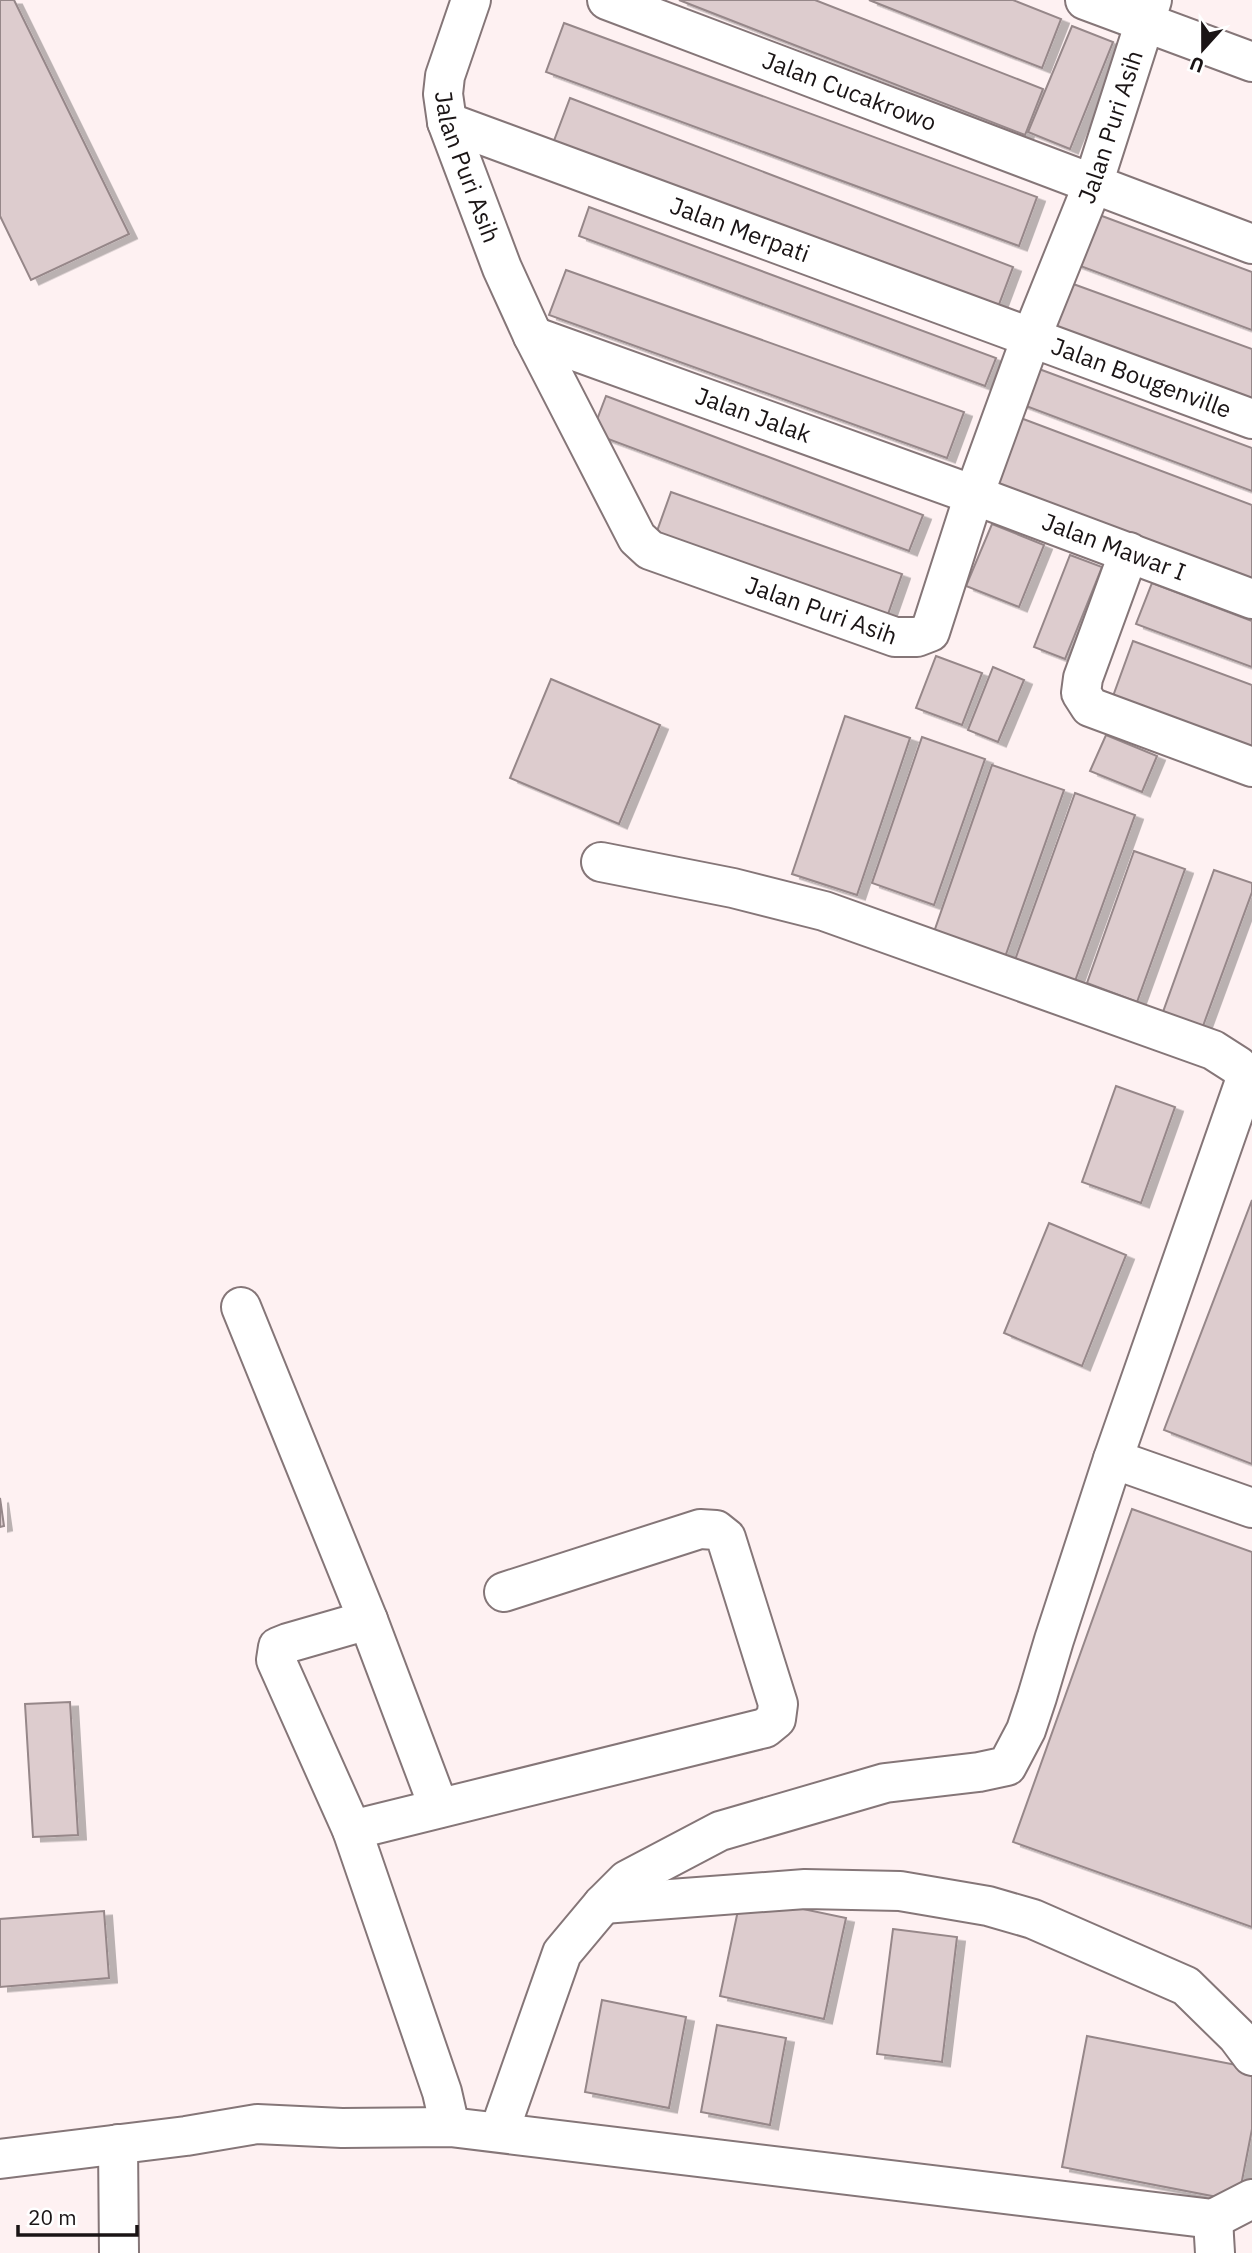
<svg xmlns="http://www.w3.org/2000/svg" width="1252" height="2253" viewBox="0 0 1252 2253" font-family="'IBM Plex Sans',sans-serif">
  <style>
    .building { fill: #ddccce; stroke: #968789; stroke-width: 2; filter: url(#shadow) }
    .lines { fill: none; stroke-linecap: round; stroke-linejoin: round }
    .minor-casing { stroke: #857678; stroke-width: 42 }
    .minor { stroke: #fff; stroke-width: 38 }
    .labels { text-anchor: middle; stroke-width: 5; stroke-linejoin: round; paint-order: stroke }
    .street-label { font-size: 24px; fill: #1a1415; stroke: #fff }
  </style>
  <defs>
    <filter id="shadow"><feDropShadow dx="8" dy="4.5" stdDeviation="0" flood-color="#0004"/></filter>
  </defs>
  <rect width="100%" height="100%" fill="#fef1f2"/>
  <g class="building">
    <path d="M 0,0 L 14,0 L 129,234 L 31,280 L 0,216 Z"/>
    <path d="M 679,0 L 815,0 L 1043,89 L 1025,135 Z"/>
    <path d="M 869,0 L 1013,0 L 1061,19 L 1042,68 Z"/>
    <path d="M 564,23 L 1037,197 L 1019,246 L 546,72 Z"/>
    <path d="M 1072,26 L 1113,42 L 1070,149 L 1028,132 Z"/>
    <path d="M 570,98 L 1013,267 L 995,315 L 552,146 Z"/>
    <path d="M 589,207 L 996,358 L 985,386 L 579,236 Z"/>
    <path d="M 1094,213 L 1252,272 L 1252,330 L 1075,264 Z"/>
    <path d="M 566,270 L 964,412 L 947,458 L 549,315 Z"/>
    <path d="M 1065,281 L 1252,349 L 1252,407 L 1047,332 Z"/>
    <path d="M 1031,366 L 1252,448 L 1252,491 L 1018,403 Z"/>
    <path d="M 606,396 L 923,515 L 909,551 L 592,433 Z"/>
    <path d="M 1010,414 L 1252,505 L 1252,586 L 984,485 Z"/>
    <path d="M 671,492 L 902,574 L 887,617 L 656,534 Z"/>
    <path d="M 992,524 L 1044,545 L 1019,607 L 966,586 Z"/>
    <path d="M 1070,555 L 1102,567 L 1065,659 L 1034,647 Z"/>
    <path d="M 1152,583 L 1252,621 L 1252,667 L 1136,624 Z"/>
    <path d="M 1133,641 L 1252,685 L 1252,751 L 1112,699 Z"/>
    <path d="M 936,656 L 982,673 L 962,725 L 916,708 Z"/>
    <path d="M 993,667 L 1024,680 L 998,742 L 968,730 Z"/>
    <path d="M 551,679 L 660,725 L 619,824 L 510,778 Z"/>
    <path d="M 845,716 L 910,738 L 857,895 L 792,874 Z"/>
    <path d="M 1106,735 L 1157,756 L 1142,792 L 1090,771 Z"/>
    <path d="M 922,737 L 985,759 L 934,905 L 872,883 Z"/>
    <path d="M 992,765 L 1064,790 L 1005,957 L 934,932 Z"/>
    <path d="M 1075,793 L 1135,815 L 1075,981 L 1015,960 Z"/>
    <path d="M 1134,851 L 1185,869 L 1137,1002 L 1087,983 Z"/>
    <path d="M 1214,870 L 1252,883 L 1252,892 L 1203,1026 L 1163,1012 Z"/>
    <path d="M 1116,1086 L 1175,1107 L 1141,1203 L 1082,1182 Z"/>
    <path d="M 1252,1200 L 1252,1464 L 1164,1430 Z"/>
    <path d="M 1049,1223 L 1126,1255 L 1082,1366 L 1004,1333 Z"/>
    <path d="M 0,1498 L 4,1526 L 0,1527 Z"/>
    <path d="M 1132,1509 L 1252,1552 L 1252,1927 L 1013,1842 Z"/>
    <path d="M 70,1702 L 78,1835 L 33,1837 L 25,1704 Z"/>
    <path d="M 741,1896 L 846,1918 L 824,2019 L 720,1996 Z"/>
    <path d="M 104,1911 L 109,1978 L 0,1987 L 0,1919 Z"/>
    <path d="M 893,1929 L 957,1937 L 942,2062 L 877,2054 Z"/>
    <path d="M 602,2000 L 686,2017 L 669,2108 L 585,2092 Z"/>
    <path d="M 717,2025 L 786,2038 L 770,2125 L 701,2112 Z"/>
    <path d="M 1087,2036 L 1252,2068 L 1252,2129 L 1238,2201 L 1062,2167 Z"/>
  </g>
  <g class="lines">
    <g class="minor-casing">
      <g id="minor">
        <path id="s1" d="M 471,0 L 445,76 L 443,94 L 447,122 L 502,268 L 533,336 L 637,538 L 650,550 L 895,637 L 917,637 L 930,632 L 974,495 L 1031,338 L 1093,184 L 1152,0"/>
        <path id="s2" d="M 607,0 L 1252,244"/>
        <path d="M 1085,0 L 1252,62"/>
        <path id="s3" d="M 447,122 L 1252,419"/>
        <path id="s4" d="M 533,336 L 974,495 L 1252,599"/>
        <path d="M 1129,552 L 1083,678 L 1081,693 L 1090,707 L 1252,767"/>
        <path d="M 241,1307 L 368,1620 L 288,1643 L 278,1647 L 276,1660 L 352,1830 L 442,2092 L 450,2127"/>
        <path d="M 1113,1459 L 1252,1508"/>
        <path d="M 368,1620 L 439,1808"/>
        <path d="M 352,1830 L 765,1728 L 776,1719 L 778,1704 L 726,1538 L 716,1530 L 700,1529 L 504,1592"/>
        <path d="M 603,1904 L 805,1889 L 900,1891 L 988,1906 L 1033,1919 L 1186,1986 L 1237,2036 L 1252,2056"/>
        <path d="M 499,2132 L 562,1953 L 603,1904 L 627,1880 L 720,1831 L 885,1783 L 979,1772 L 1007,1766 L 1026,1730 L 1037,1697 L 1054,1640 L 1113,1459 L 1246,1078 L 1238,1066 L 1213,1050 L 824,911 L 733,888 L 601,862"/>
        <path d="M 118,2144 L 119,2253"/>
        <path d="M 0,2159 L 186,2136 L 257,2124 L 342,2128 L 450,2127 L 1213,2219 L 1252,2199"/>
        <path d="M 1213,2219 L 1215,2253"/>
      </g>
    </g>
    <use href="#minor" class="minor"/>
  </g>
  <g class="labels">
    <g class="street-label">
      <text dy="8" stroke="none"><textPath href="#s2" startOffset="259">Jalan Cucakrowo</textPath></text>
      <text dy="8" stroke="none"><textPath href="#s1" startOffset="1435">Jalan Puri Asih</textPath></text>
      <text dy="8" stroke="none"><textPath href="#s1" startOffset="175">Jalan Puri Asih</textPath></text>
      <text dy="8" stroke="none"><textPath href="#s3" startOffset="312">Jalan Merpati</textPath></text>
      <text dy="8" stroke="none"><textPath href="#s3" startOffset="740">Jalan Bougenville</textPath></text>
      <text dy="8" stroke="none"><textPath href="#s4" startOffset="234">Jalan Jalak</textPath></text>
      <text dy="8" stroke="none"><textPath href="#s4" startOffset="618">Jalan Mawar I</textPath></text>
      <text dy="8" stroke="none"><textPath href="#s1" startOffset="784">Jalan Puri Asih</textPath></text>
    </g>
  </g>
  <g transform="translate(1203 49) rotate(201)" stroke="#ffffff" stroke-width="5" paint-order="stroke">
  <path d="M0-5L12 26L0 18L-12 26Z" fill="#1a1415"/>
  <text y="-10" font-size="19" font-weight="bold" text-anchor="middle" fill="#1a1415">U</text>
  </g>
  <path d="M18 2225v10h119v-10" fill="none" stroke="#1a1415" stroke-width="3.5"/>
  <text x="28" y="2225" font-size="21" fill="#1a1415" stroke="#ffffff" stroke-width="5" paint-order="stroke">20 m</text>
</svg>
